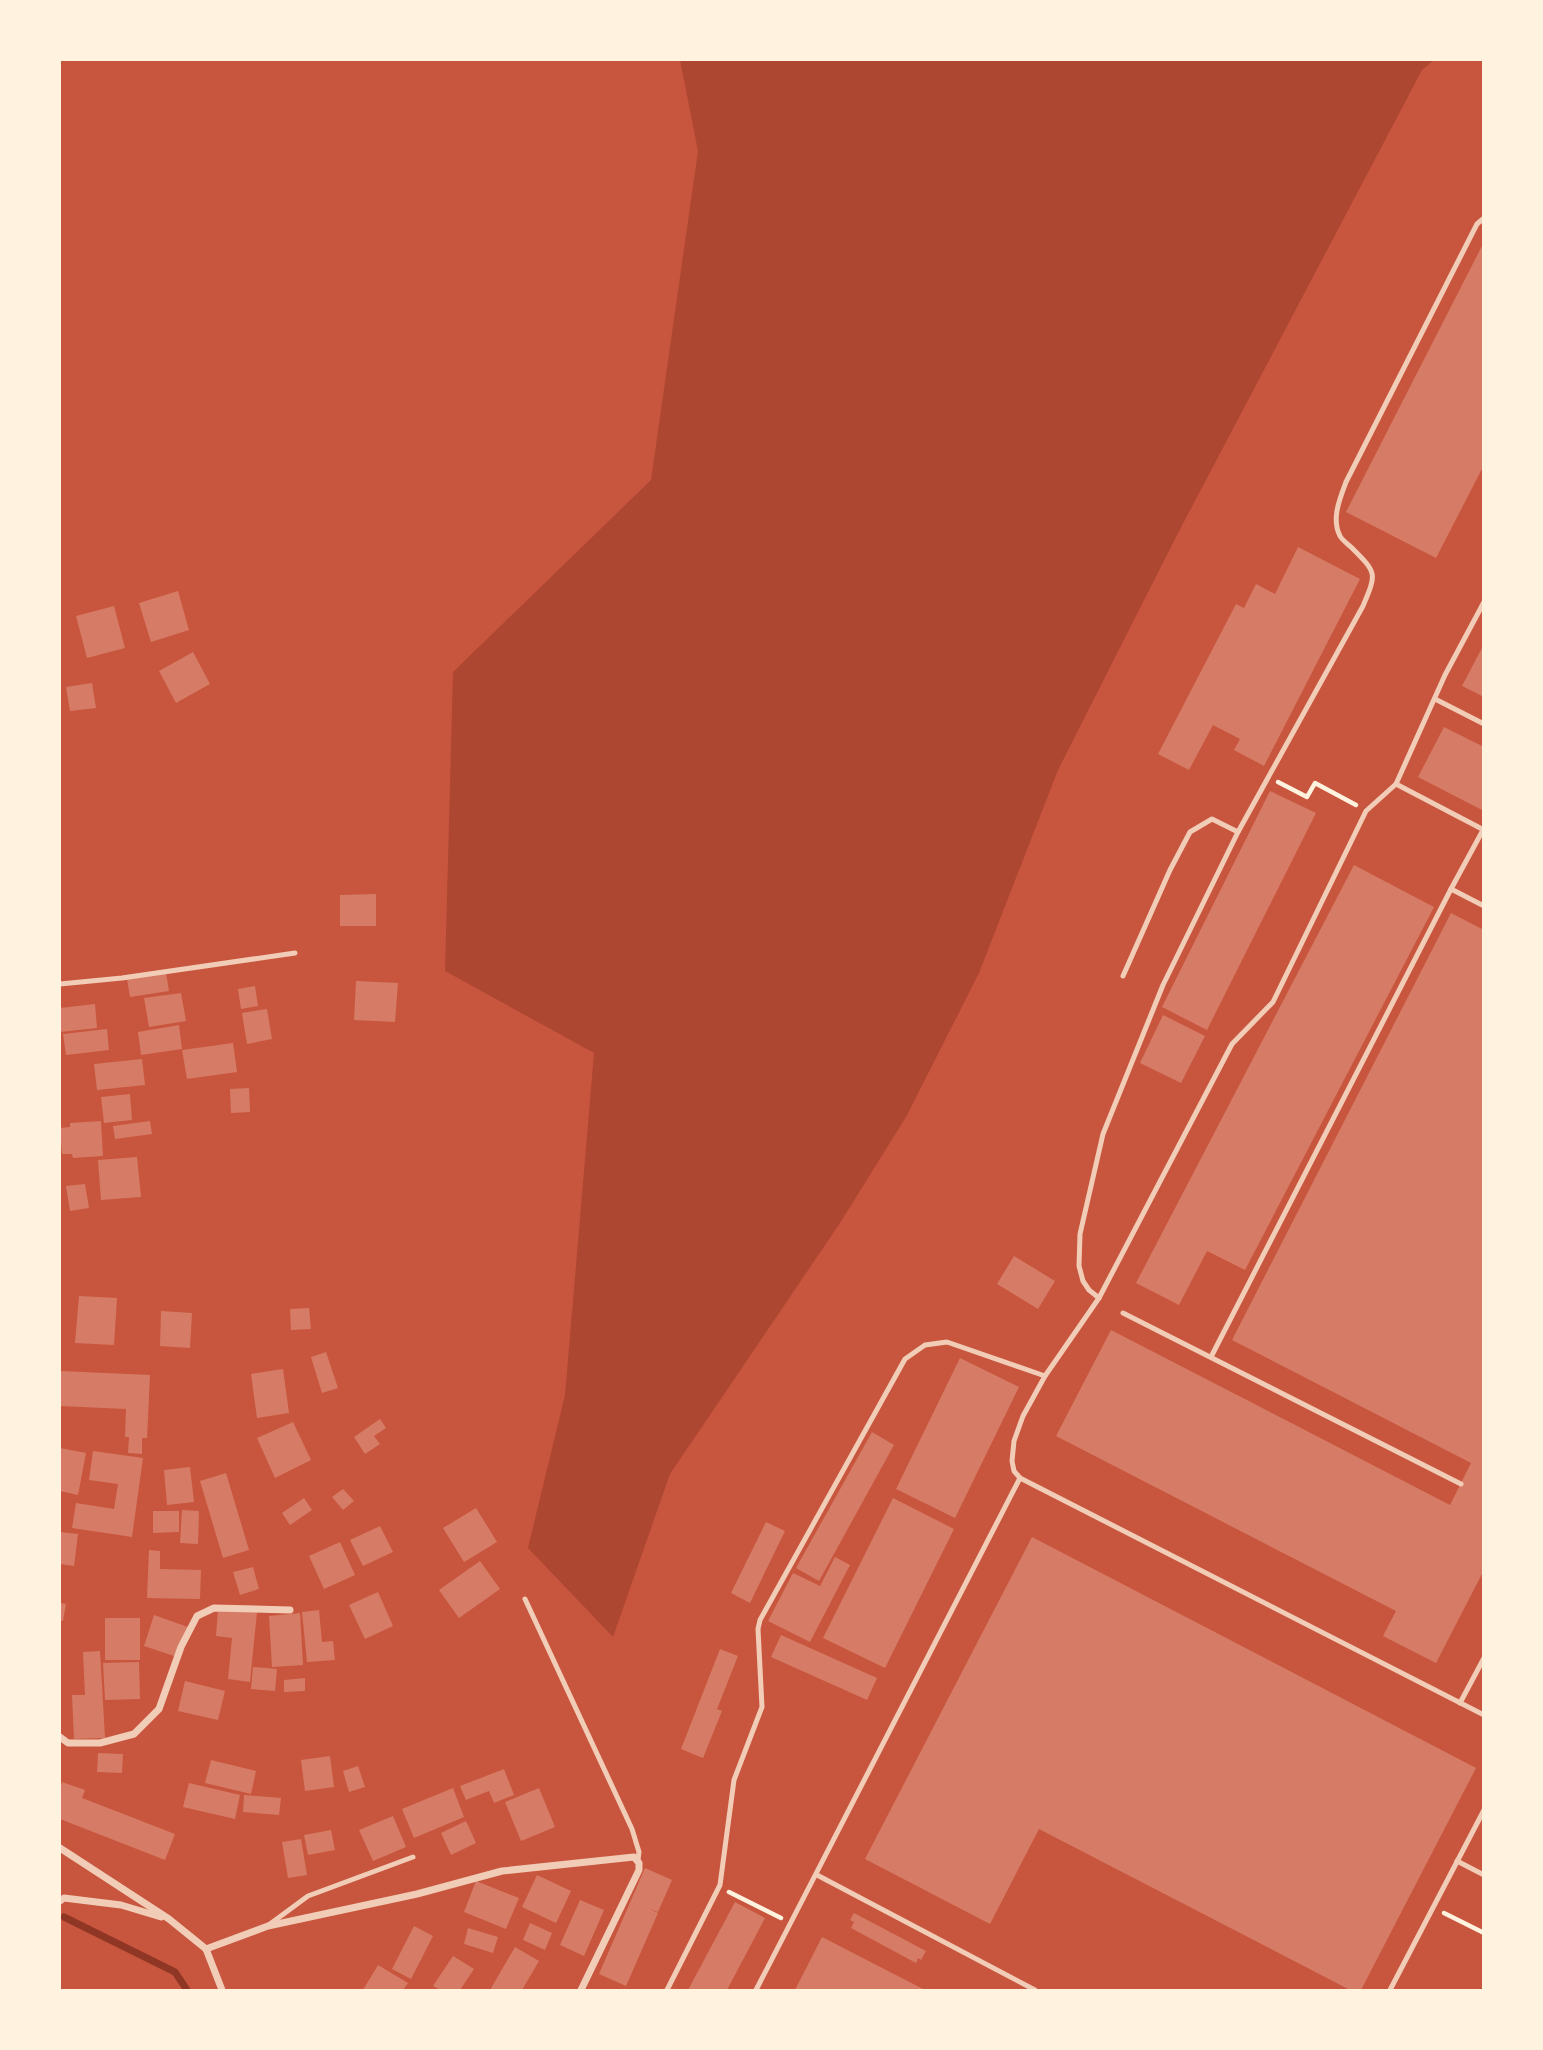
<svg xmlns="http://www.w3.org/2000/svg" width="1543" height="2050" viewBox="0 0 1543 2050" font-family="'Work Sans',sans-serif">
  <style>
    .green { fill: #ae4732 }
    .lines { fill: none; stroke-linecap: round; stroke-linejoin: round }
    .stream { stroke: #8f3625; stroke-width: 7 }
    .building { fill: #d67c66 }
    .path { stroke: #fff3e0; stroke-width: 4.5 }
    .service { stroke: #f1ccb7; stroke-width: 5 }
    .minor { stroke: #f1ccb7; stroke-width: 7 }
  </style>
  <rect width="100%" height="100%" fill="#c8553d"/>
  <path class="green" d="M 680,60 L 1434,60 L 1422,70 L 1177,535 L 1058,770 L 979,973 L 906,1117 L 840,1223 L 670,1474 L 613,1637 L 528,1548 L 565,1395 L 594,1053 L 445,971 L 453,672 L 651,480 L 698,151 Z"/>
  <g class="lines">
    <path class="stream" d="M 64,1917 L 175,1972 L 187,1990"/>
  </g>
  <g class="building">
    <path d="M 1484,242 L 1484,465 L 1436,558 L 1346,512 Z"/>
    <path d="M 1298,547 L 1360,579 L 1264,766 L 1234,750 L 1240,739 L 1213,725 L 1189,770 L 1158,754 L 1236,604 L 1244,608 L 1256,584 L 1275,594 Z"/>
    <path d="M 178,591 L 189,630 L 151,642 L 139,603 Z"/>
    <path d="M 114,606 L 125,648 L 87,658 L 76,616 Z"/>
    <path d="M 1484,644 L 1484,697 L 1462,686 Z"/>
    <path d="M 193,652 L 210,684 L 176,703 L 159,671 Z"/>
    <path d="M 92,683 L 96,708 L 70,711 L 66,687 Z"/>
    <path d="M 1444,727 L 1484,747 L 1484,811 L 1418,777 Z"/>
    <path d="M 1270,791 L 1316,813 L 1207,1030 L 1162,1007 Z"/>
    <path d="M 1354,865 L 1434,907 L 1245,1270 L 1207,1251 L 1179,1305 L 1136,1283 Z"/>
    <path d="M 376,894 L 376,926 L 340,926 L 340,895 Z"/>
    <path d="M 1451,913 L 1484,930 L 1484,1570 L 1436,1663 L 1383,1636 L 1396,1611 L 1056,1436 L 1111,1330 L 1450,1505 L 1471,1463 L 1232,1340 Z"/>
    <path d="M 166,973 L 169,991 L 130,997 L 127,979 Z"/>
    <path d="M 356,981 L 398,983 L 395,1022 L 354,1020 Z"/>
    <path d="M 255,986 L 258,1006 L 241,1009 L 238,989 Z"/>
    <path d="M 181,993 L 186,1021 L 149,1027 L 144,998 Z"/>
    <path d="M 95,1004 L 97,1028 L 60,1032 L 60,1008 Z"/>
    <path d="M 267,1009 L 272,1039 L 247,1044 L 242,1013 Z"/>
    <path d="M 1163,1015 L 1205,1036 L 1181,1083 L 1140,1063 Z"/>
    <path d="M 179,1025 L 182,1049 L 141,1055 L 138,1032 Z"/>
    <path d="M 107,1029 L 109,1050 L 66,1055 L 63,1034 Z"/>
    <path d="M 233,1043 L 237,1072 L 187,1079 L 182,1050 Z"/>
    <path d="M 142,1059 L 145,1085 L 97,1090 L 94,1064 Z"/>
    <path d="M 249,1088 L 250,1112 L 231,1113 L 230,1089 Z"/>
    <path d="M 130,1094 L 132,1120 L 104,1123 L 101,1097 Z"/>
    <path d="M 101,1121 L 103,1156 L 73,1158 L 72,1154 L 62,1154 L 60,1128 L 70,1127 L 70,1123 Z"/>
    <path d="M 150,1121 L 152,1134 L 115,1139 L 113,1126 Z"/>
    <path d="M 137,1157 L 141,1197 L 101,1200 L 98,1160 Z"/>
    <path d="M 85,1184 L 89,1208 L 70,1211 L 66,1186 Z"/>
    <path d="M 1014,1256 L 1055,1281 L 1038,1309 L 997,1284 Z"/>
    <path d="M 79,1296 L 117,1298 L 114,1345 L 75,1343 Z"/>
    <path d="M 309,1308 L 311,1329 L 291,1330 L 290,1309 Z"/>
    <path d="M 161,1311 L 192,1313 L 190,1348 L 160,1346 Z"/>
    <path d="M 326,1352 L 338,1388 L 322,1393 L 311,1357 Z"/>
    <path d="M 960,1358 L 1019,1387 L 955,1518 L 896,1489 Z"/>
    <path d="M 283,1369 L 289,1413 L 257,1418 L 251,1374 Z"/>
    <path d="M 60,1371 L 150,1375 L 147,1438 L 142,1438 L 142,1454 L 128,1453 L 129,1437 L 125,1437 L 126,1409 L 60,1406 Z"/>
    <path d="M 380,1419 L 386,1428 L 374,1436 L 380,1444 L 365,1454 L 354,1437 Z"/>
    <path d="M 293,1422 L 311,1460 L 275,1478 L 257,1438 Z"/>
    <path d="M 872,1432 L 894,1445 L 819,1581 L 796,1568 Z"/>
    <path d="M 60,1448 L 86,1453 L 78,1495 L 60,1491 Z"/>
    <path d="M 93,1451 L 143,1458 L 132,1537 L 72,1528 L 76,1503 L 114,1509 L 118,1484 L 89,1480 Z"/>
    <path d="M 190,1467 L 194,1502 L 167,1505 L 164,1470 Z"/>
    <path d="M 226,1473 L 249,1550 L 223,1558 L 200,1481 Z"/>
    <path d="M 343,1489 L 354,1501 L 343,1510 L 332,1497 Z"/>
    <path d="M 304,1498 L 312,1510 L 290,1525 L 282,1513 Z"/>
    <path d="M 893,1498 L 954,1529 L 885,1668 L 823,1638 Z"/>
    <path d="M 476,1508 L 497,1542 L 464,1562 L 443,1528 Z"/>
    <path d="M 182,1510 L 199,1511 L 198,1544 L 180,1543 Z"/>
    <path d="M 153,1511 L 179,1511 L 179,1532 L 153,1533 Z"/>
    <path d="M 766,1522 L 785,1531 L 750,1603 L 731,1593 Z"/>
    <path d="M 380,1526 L 393,1552 L 363,1566 L 350,1540 Z"/>
    <path d="M 60,1532 L 78,1534 L 74,1566 L 60,1564 Z"/>
    <path d="M 1032,1537 L 1476,1768 L 1361,1990 L 1350,1990 L 1039,1829 L 990,1924 L 865,1859 Z"/>
    <path d="M 340,1542 L 355,1575 L 324,1589 L 309,1556 Z"/>
    <path d="M 149,1550 L 160,1551 L 160,1569 L 201,1570 L 200,1599 L 147,1598 Z"/>
    <path d="M 835,1557 L 850,1565 L 810,1642 L 768,1621 L 793,1573 L 820,1586 Z"/>
    <path d="M 480,1561 L 500,1589 L 459,1618 L 439,1590 Z"/>
    <path d="M 253,1567 L 259,1589 L 240,1595 L 233,1572 Z"/>
    <path d="M 378,1592 L 393,1626 L 365,1639 L 349,1605 Z"/>
    <path d="M 60,1603 L 66,1604 L 63,1621 L 60,1620 Z"/>
    <path d="M 218,1609 L 257,1612 L 250,1682 L 228,1679 L 232,1638 L 216,1636 Z"/>
    <path d="M 319,1610 L 322,1642 L 333,1641 L 335,1660 L 307,1662 L 302,1612 Z"/>
    <path d="M 300,1613 L 303,1665 L 272,1667 L 269,1616 Z"/>
    <path d="M 154,1615 L 188,1627 L 177,1657 L 144,1646 Z"/>
    <rect x="105" y="1618" width="35" height="42"/>
    <path d="M 781,1635 L 877,1678 L 867,1700 L 771,1657 Z"/>
    <path d="M 720,1649 L 738,1656 L 717,1709 L 722,1711 L 703,1758 L 681,1749 Z"/>
    <path d="M 100,1651 L 105,1738 L 74,1739 L 72,1695 L 85,1695 L 83,1652 Z"/>
    <path d="M 139,1662 L 140,1699 L 105,1700 L 103,1663 Z"/>
    <path d="M 253,1667 L 277,1669 L 275,1691 L 251,1689 Z"/>
    <path d="M 305,1678 L 305,1691 L 284,1692 L 284,1680 Z"/>
    <path d="M 185,1681 L 225,1691 L 218,1720 L 178,1711 Z"/>
    <path d="M 98,1753 L 123,1754 L 122,1773 L 97,1772 Z"/>
    <path d="M 330,1756 L 334,1787 L 305,1791 L 301,1760 Z"/>
    <path d="M 211,1760 L 256,1771 L 251,1794 L 205,1783 Z"/>
    <path d="M 358,1766 L 365,1787 L 349,1792 L 343,1771 Z"/>
    <path d="M 504,1769 L 514,1795 L 494,1803 L 489,1791 L 466,1800 L 460,1786 Z"/>
    <path d="M 62,1782 L 85,1790 L 82,1798 L 175,1834 L 165,1860 L 60,1819 L 60,1789 Z"/>
    <path d="M 189,1783 L 240,1795 L 235,1819 L 183,1807 Z"/>
    <path d="M 453,1788 L 464,1817 L 414,1838 L 402,1809 Z"/>
    <path d="M 539,1788 L 555,1827 L 521,1841 L 505,1802 Z"/>
    <path d="M 244,1795 L 281,1798 L 279,1815 L 243,1812 Z"/>
    <path d="M 393,1816 L 406,1847 L 373,1861 L 359,1830 Z"/>
    <path d="M 466,1821 L 476,1843 L 451,1855 L 441,1833 Z"/>
    <path d="M 331,1830 L 335,1850 L 308,1855 L 304,1835 Z"/>
    <path d="M 301,1839 L 307,1875 L 288,1878 L 282,1842 Z"/>
    <path d="M 645,1868 L 672,1880 L 658,1912 L 649,1909 L 658,1913 L 626,1986 L 599,1974 Z"/>
    <path d="M 537,1875 L 571,1891 L 556,1923 L 522,1907 Z"/>
    <path d="M 476,1881 L 519,1898 L 506,1929 L 464,1912 Z"/>
    <path d="M 580,1900 L 604,1910 L 584,1956 L 560,1945 Z"/>
    <path d="M 735,1902 L 765,1918 L 727,1990 L 688,1990 Z"/>
    <path d="M 854,1913 L 926,1951 L 921,1960 L 918,1958 L 916,1963 L 851,1928 L 854,1922 L 850,1920 Z"/>
    <path d="M 530,1923 L 552,1933 L 545,1950 L 523,1940 Z"/>
    <path d="M 414,1926 L 433,1936 L 411,1979 L 392,1969 Z"/>
    <path d="M 468,1928 L 498,1937 L 493,1953 L 464,1944 Z"/>
    <path d="M 822,1937 L 925,1990 L 795,1990 Z"/>
    <path d="M 515,1947 L 539,1961 L 522,1990 L 490,1990 Z"/>
    <path d="M 453,1956 L 474,1969 L 460,1990 L 441,1990 L 433,1986 Z"/>
    <path d="M 378,1965 L 408,1983 L 403,1990 L 363,1990 Z"/>
  </g>
  <g class="lines">
    <g class="path">
      <path d="M 1278,782 L 1307,797 L 1315,783 L 1356,805"/>
      <path d="M 729,1892 L 781,1918"/>
      <path d="M 1444,1913 L 1484,1933"/>
    </g>
    <g class="service">
      <path d="M 1484,602 L 1445,675 L 1396,784 L 1366,811 L 1273,1002 L 1232,1044 L 1099,1298 L 1045,1376 L 1023,1416 L 1014,1441 L 1012,1461 L 1014,1471 L 1020,1478 L 1484,1715"/>
      <path d="M 1435,699 L 1484,724"/>
      <path d="M 1396,784 L 1484,830"/>
      <path d="M 1483,830 L 1451,889 L 1484,906"/>
      <path d="M 1123,976 L 1170,870 L 1190,832 L 1212,819 L 1238,832"/>
      <path d="M 60,984 L 122,978 L 295,953"/>
      <path d="M 1099,1298 L 1089,1290 L 1083,1281 L 1079,1266 L 1080,1234 L 1103,1134 L 1163,985 L 1238,832 L 1363,606 C 1377,573 1377,573 1352,548 C 1349,545 1342,540 1340,536 C 1331,519 1340,498 1346,482 L 1477,224 L 1484,218"/>
      <path d="M 1123,1313 L 1461,1484"/>
      <path d="M 1211,1357 L 1451,889"/>
      <path d="M 525,1599 L 632,1829 L 639,1852 L 638,1860"/>
      <path d="M 1460,1703 L 1484,1658"/>
      <path d="M 1457,1861 L 1484,1875"/>
      <path d="M 817,1875 L 1035,1990"/>
      <path d="M 270,1924 L 308,1896 L 413,1857"/>
      <path d="M 667,1990 L 720,1885 L 734,1780 L 762,1707 L 758,1629 L 760,1620 L 905,1359 L 925,1345 L 947,1342 L 1045,1376"/>
      <path d="M 756,1990 L 1020,1478"/>
      <path d="M 1390,1990 L 1484,1810"/>
    </g>
    <g class="minor">
      <path d="M 60,1737 L 68,1743 L 100,1743 L 134,1734 L 159,1709 L 181,1647 L 197,1616 L 214,1608 L 290,1610"/>
      <path d="M 60,1848 L 169,1919 L 206,1949 L 222,1990"/>
      <path d="M 60,1901 L 64,1898 L 121,1905 L 161,1917"/>
      <path d="M 206,1949 L 268,1926 L 417,1894 L 502,1871 L 634,1857 L 639,1863 L 639,1870 L 581,1990"/>
    </g>
  </g>
  <rect width="1543" height="2050" fill="none" stroke="#fff3e0" stroke-width="122"/>
</svg>
